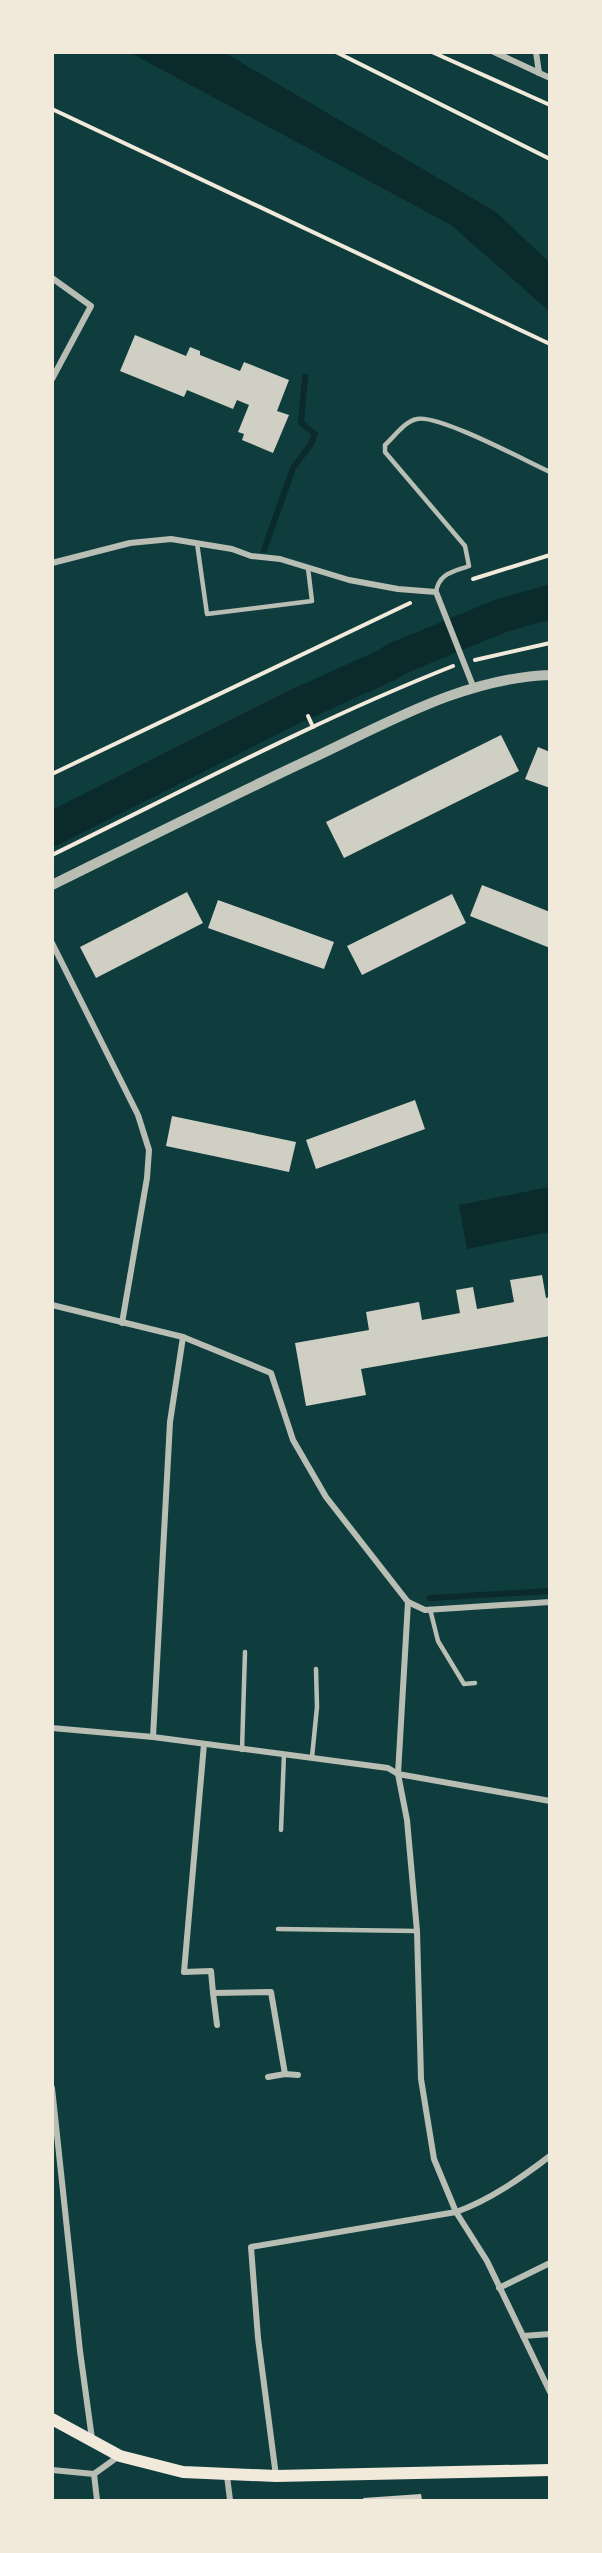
<svg xmlns="http://www.w3.org/2000/svg" width="602" height="2553" viewBox="0 0 602 2553" font-family="Cabin,sans-serif">
  <style>
    .water { fill: #0a2a2b }
    .lines { fill: none; stroke-linecap: round; stroke-linejoin: round }
    .stream { stroke: #0a2a2b; stroke-width: 6 }
    .river { stroke: #0a2a2b; stroke-width: 34 }
    .building { fill: #cfcfc3 }
    .path { stroke: #f1e9da; stroke-width: 4 }
    .service { stroke: #b8beb3; stroke-width: 4.5 }
    .minor { stroke: #b8beb3; stroke-width: 6 }
    .tertiary { stroke: #b8beb3; stroke-width: 10 }
    .secondary { stroke: #f1e9da; stroke-width: 12 }
  </style>
  <rect width="100%" height="100%" fill="#0f3d3e"/>
  <g class="water">
    <path d="M 131,53 L 225,53 L 496,212 L 549,262 L 549,311 L 451,225 Z"/>
    <path d="M 549,1187 L 549,1232 L 467,1249 L 459,1205 Z"/>
  </g>
  <g class="lines">
    <g class="stream">
      <path d="M 264,550 L 293,468 L 311,444 L 315,434 L 301,423 L 305,377"/>
      <path d="M 430,1598 L 550,1591"/>
    </g>
    <path class="river" d="M 52,829 L 294,707 L 387,665 L 396,659 L 503,615 L 550,602"/>
  </g>
  <g class="building">
    <path d="M 135,335 L 186,356 L 190,347 L 200,351 L 200,355 L 240,371 L 244,362 L 289,380 L 277,411 L 289,415 L 273,453 L 242,440 L 244,434 L 238,432 L 249,405 L 237,400 L 233,409 L 187,390 L 184,397 L 120,371 Z"/>
    <path d="M 501,735 L 519,771 L 344,858 L 326,822 Z"/>
    <path d="M 538,747 L 550,752 L 550,788 L 525,779 Z"/>
    <path d="M 482,885 L 550,912 L 550,948 L 470,916 Z"/>
    <path d="M 187,892 L 203,923 L 96,978 L 80,947 Z"/>
    <path d="M 452,894 L 466,923 L 362,975 L 347,946 Z"/>
    <path d="M 218,900 L 334,942 L 324,969 L 208,928 Z"/>
    <path d="M 415,1100 L 425,1129 L 316,1169 L 306,1140 Z"/>
    <path d="M 172,1116 L 296,1142 L 289,1172 L 166,1146 Z"/>
    <path d="M 542,1275 L 546,1298 L 550,1297 L 550,1336 L 361,1369 L 366,1395 L 306,1406 L 295,1343 L 369,1330 L 366,1312 L 419,1302 L 422,1320 L 460,1313 L 456,1290 L 473,1287 L 477,1309 L 514,1302 L 510,1280 Z"/>
    <path d="M 421,2494 L 422,2500 L 364,2500 L 363,2498 Z"/>
  </g>
  <g class="lines">
    <g class="path">
      <path d="M 336,52 L 550,159"/>
      <path d="M 432,52 L 550,105"/>
      <path d="M 52,109 L 550,344"/>
      <path d="M 473,579 L 550,555"/>
      <path d="M 475,660 L 550,643"/>
      <path d="M 308,716 L 313,727"/>
      <path d="M 52,774 L 410,603"/>
      <path d="M 52,855 C 185,790 316,720 453,666"/>
    </g>
    <g class="service">
      <path d="M 197,543 L 207,614 L 312,601 L 308,568"/>
      <path d="M 436,592 C 439,573 453,572 469,566 L 465,546 L 385,452 L 385,445 C 394,437 405,421 417,419 C 438,414 526,461 550,472"/>
      <path d="M 430,1609 L 438,1641 L 464,1684 L 475,1683"/>
      <path d="M 242,1750 L 245,1652"/>
      <path d="M 312,1757 L 317,1707 L 316,1669"/>
      <path d="M 281,1830 L 284,1754"/>
      <path d="M 278,1929 L 417,1931"/>
    </g>
    <g class="minor">
      <path d="M 494,52 L 550,78"/>
      <path d="M 536,52 L 539,73"/>
      <path d="M 52,278 L 91,306 L 52,379"/>
      <path d="M 52,563 L 130,543 L 171,539 L 232,549 L 251,556 L 280,559 L 349,580 L 398,589 L 436,592 L 473,686"/>
      <path d="M 52,943 L 138,1115 L 149,1150 L 147,1178 L 122,1323"/>
      <path d="M 52,1305 L 183,1337 L 271,1373 L 293,1440 L 326,1497 L 408,1602 L 425,1610 L 550,1602"/>
      <path d="M 408,1602 L 398,1774 L 407,1820 L 417,1931 L 421,2079 L 434,2159 L 456,2212 L 487,2261 L 550,2392"/>
      <path d="M 52,1728 L 153,1737 L 388,1768 L 398,1774 L 550,1801"/>
      <path d="M 153,1737 L 170,1422 L 183,1337"/>
      <path d="M 204,1744 L 184,1972 L 211,1971 L 213,1993 L 271,1992 L 285,2074"/>
      <path d="M 213,1993 L 217,2025"/>
      <path d="M 268,2077 L 285,2074 L 298,2075"/>
      <path d="M 52,2088 L 80,2351 L 92,2439"/>
      <path d="M 499,2288 L 550,2263"/>
      <path d="M 523,2336 L 550,2334"/>
      <path d="M 52,2470 L 94,2474 L 119,2456"/>
      <path d="M 94,2474 L 97,2500"/>
      <path d="M 227,2476 L 230,2500"/>
      <path d="M 276,2476 L 258,2338 L 251,2247 L 456,2212 C 490,2200 521,2178 550,2156"/>
    </g>
    <path class="tertiary" d="M 52,885 C 141,841 229,797 319,755 C 393,720 466,678 550,675"/>
    <path class="secondary" d="M 52,2419 L 120,2456 L 183,2472 L 276,2476 L 550,2470"/>
  </g>
  <rect width="602" height="2553" fill="none" stroke="#f1e9da" stroke-width="108"/>
</svg>
